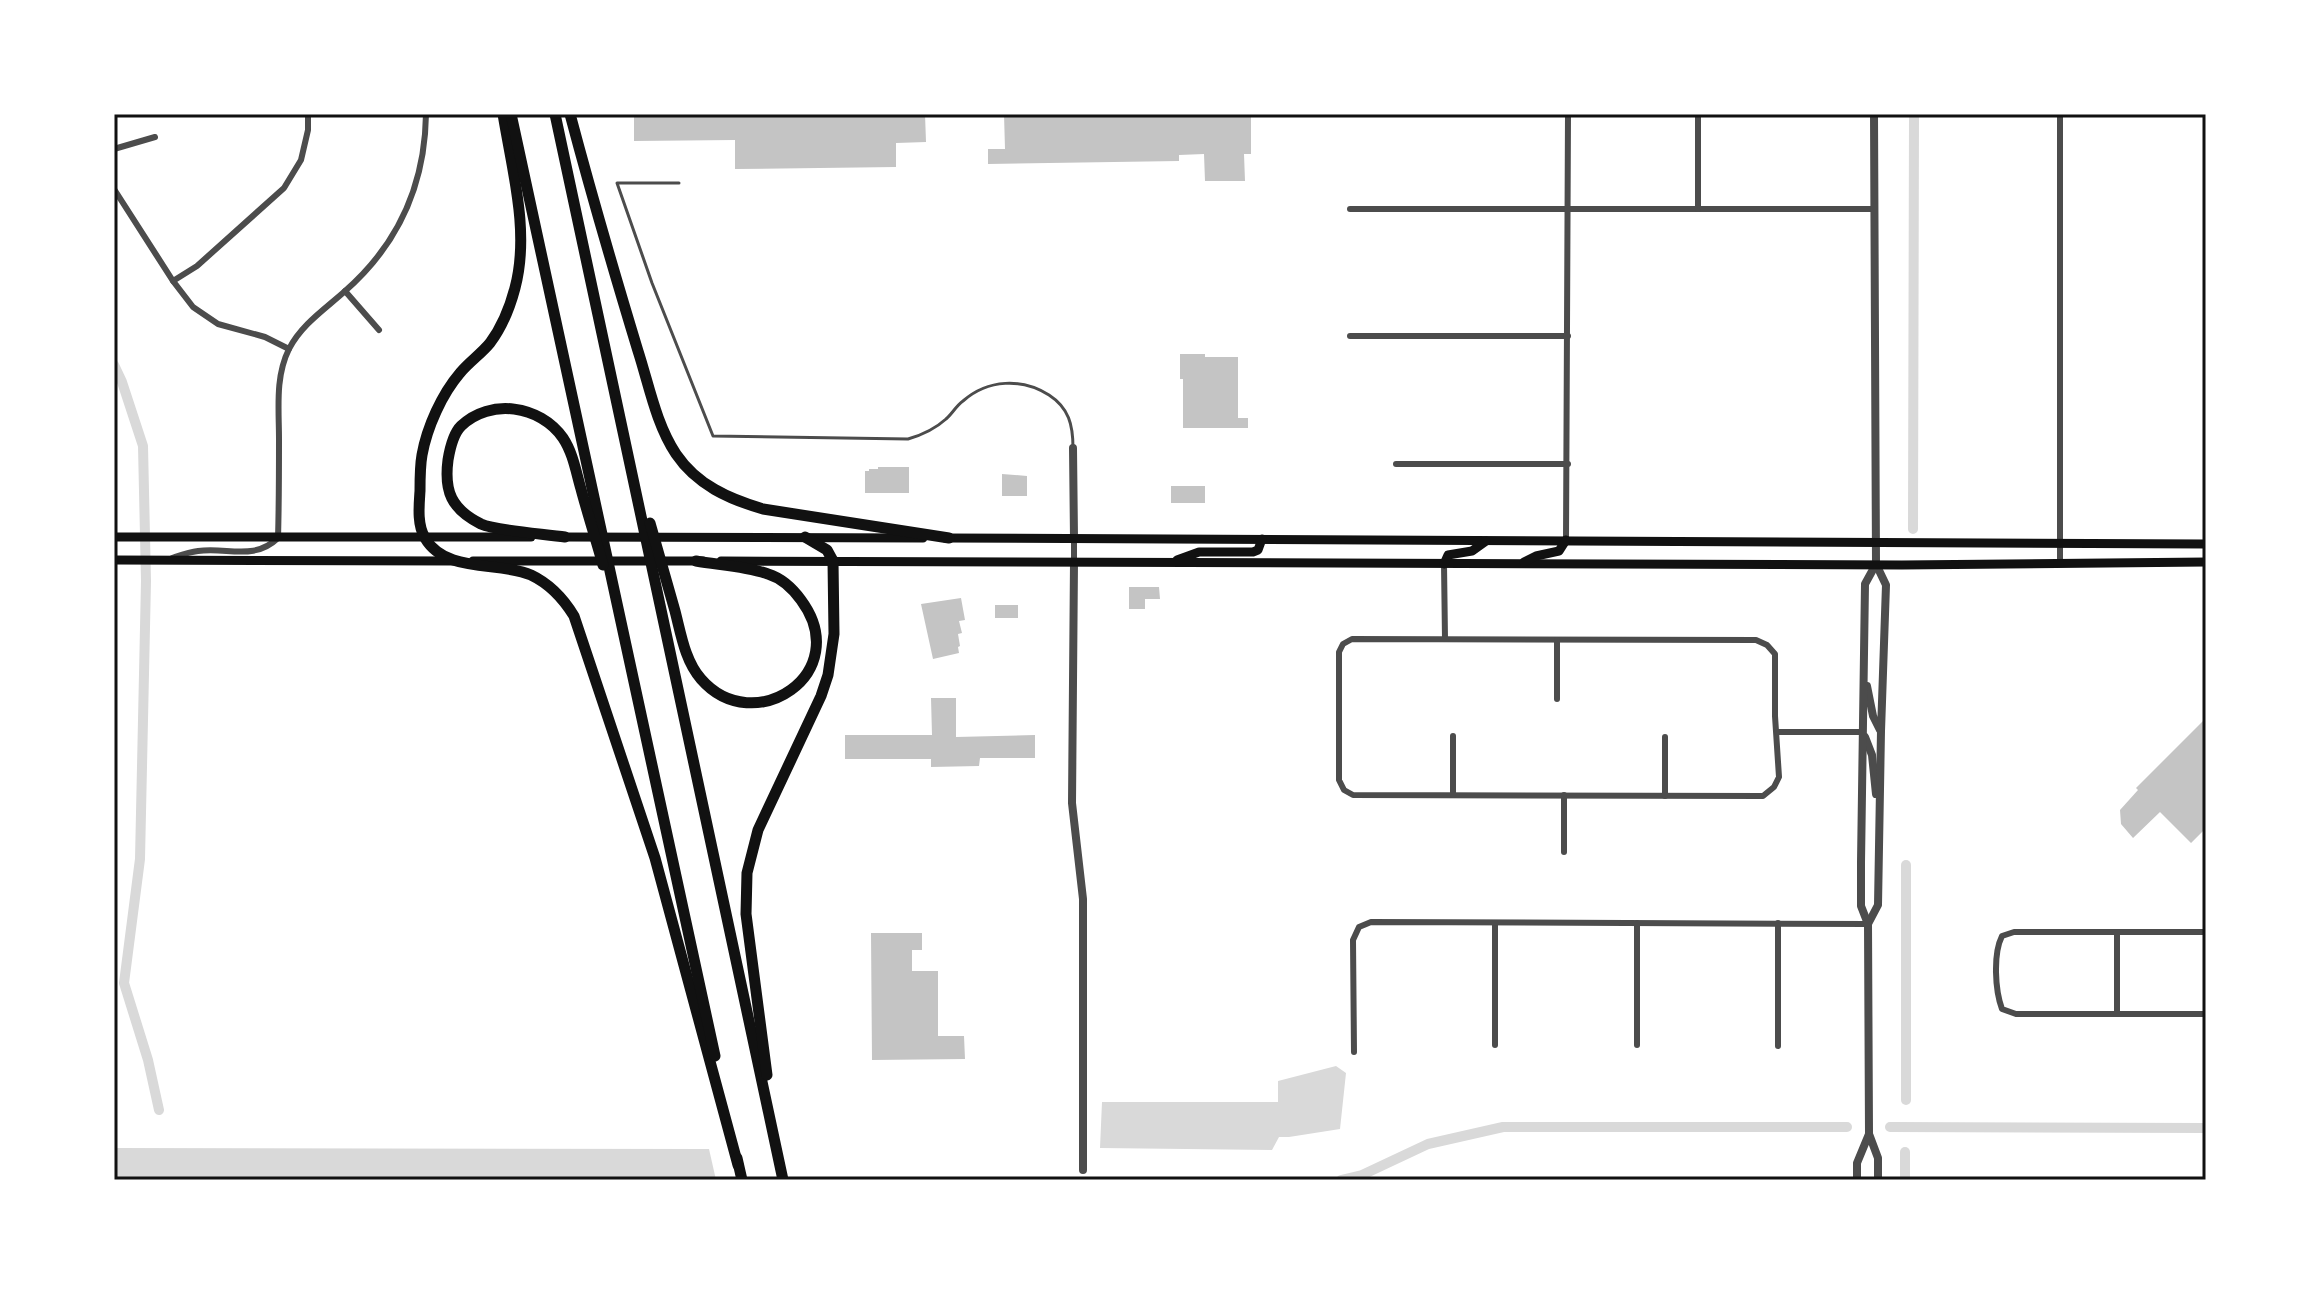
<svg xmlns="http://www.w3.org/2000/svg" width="2320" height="1294" viewBox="0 0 2320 1294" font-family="Montserrat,sans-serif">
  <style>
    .water { fill: #d9d9d9 }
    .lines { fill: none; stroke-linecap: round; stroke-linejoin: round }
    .canal { stroke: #d9d9d9; stroke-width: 10 }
    .building { fill: #c4c4c4 }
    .service { stroke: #4c4c4c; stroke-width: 3 }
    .minor { stroke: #4c4c4c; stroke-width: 6 }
    .tertiary { stroke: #4c4c4c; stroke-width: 8 }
    .secondary { stroke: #111; stroke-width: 9 }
    .motorway { stroke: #111; stroke-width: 11 }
    .neatline { fill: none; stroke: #111; stroke-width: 3 }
  </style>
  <rect width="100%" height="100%" fill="#fff"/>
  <g class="water">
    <path d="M 1336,1066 L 1346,1073 L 1340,1129 L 1289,1137 L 1279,1137 L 1272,1150 L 1100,1148 L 1102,1102 L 1278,1102 L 1278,1081 Z"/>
    <path d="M 114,1148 L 709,1149 L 716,1180 L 114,1180 Z"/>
  </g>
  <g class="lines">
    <g class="canal">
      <path d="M 114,365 L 122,382 L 143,446 L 146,581 L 140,859 L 124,983 L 148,1060 L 159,1110"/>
      <path d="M 1913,529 L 1914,114"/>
      <path d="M 1906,1100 L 1906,865"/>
      <path d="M 1890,1127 L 2206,1128"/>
      <path d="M 1905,1152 L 1905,1180"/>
      <path d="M 1341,1180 L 1362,1175 L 1428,1144 L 1503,1127 L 1847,1127"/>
    </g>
  </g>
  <g class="building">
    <path d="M 634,114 L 925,114 L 926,142 L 896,143 L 896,167 L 735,169 L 735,140 L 634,141 Z"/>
    <path d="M 1004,114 L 1251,114 L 1251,154 L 1244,154 L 1245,181 L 1205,181 L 1204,154 L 1179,155 L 1179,161 L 988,164 L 988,149 L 1005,149 Z"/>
    <path d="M 1180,354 L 1205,354 L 1205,357 L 1238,357 L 1238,418 L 1248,418 L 1248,428 L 1183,428 L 1183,379 L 1180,379 Z"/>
    <path d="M 878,467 L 909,467 L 909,493 L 865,493 L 865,471 L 869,471 L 869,469 L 878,469 Z"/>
    <path d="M 1002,474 L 1027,476 L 1027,496 L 1002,496 Z"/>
    <rect x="1171" y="486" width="34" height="17"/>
    <path d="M 1129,587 L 1159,587 L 1160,599 L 1145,599 L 1145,609 L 1129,609 Z"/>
    <path d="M 961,598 L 965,620 L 959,621 L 962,633 L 958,634 L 960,646 L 958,647 L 959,653 L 933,659 L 921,604 Z"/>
    <rect x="995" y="605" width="23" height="13"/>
    <path d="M 931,698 L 956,698 L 956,737 L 1035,735 L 1035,758 L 980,758 L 979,766 L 931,767 L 931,759 L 845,759 L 845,735 L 932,735 Z"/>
    <path d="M 2206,718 L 2206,828 L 2191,843 L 2160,812 L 2133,838 L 2121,824 L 2120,810 L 2138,790 L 2136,788 Z"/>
    <path d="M 871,933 L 922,933 L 922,950 L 912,950 L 912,971 L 938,971 L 938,1036 L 964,1036 L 965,1059 L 872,1060 Z"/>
  </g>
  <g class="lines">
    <path class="service" d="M 679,183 L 617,183 L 652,283 L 713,436 L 908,439 C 922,435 935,429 946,419 C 952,414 956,406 963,401 C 988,379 1022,378 1049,395 C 1069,408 1073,425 1073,448"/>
    <g class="minor">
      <path d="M 114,149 L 155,137"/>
      <path d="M 114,189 L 173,281 L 193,307 L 218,324 L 265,337 L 289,349"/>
      <path d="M 1350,209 L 1874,209"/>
      <path d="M 1698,209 L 1698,114"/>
      <path d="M 173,281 L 197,266 L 284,188 L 301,160 L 308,130 L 308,114"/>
      <path d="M 345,291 L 379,330"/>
      <path d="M 1350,336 L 1568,336"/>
      <path d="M 1396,464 L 1568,464"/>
      <path d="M 1074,538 L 1074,562"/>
      <path d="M 1566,540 L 1568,114"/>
      <path d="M 172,558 C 181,555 189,552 198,551 C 228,547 254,561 278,538 C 279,505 279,472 279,439 C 279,409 275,377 289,349 C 301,325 325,309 344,292 C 398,245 425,185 426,114"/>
      <path d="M 1444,564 L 1445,639"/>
      <path d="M 2060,564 L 2060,114"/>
      <path d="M 1352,639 L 1756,640 L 1767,645 L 1775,654 L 1775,716 L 1779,777 L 1774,787 L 1763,796 L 1353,795 L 1344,790 L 1339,780 L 1339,652 L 1343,644 Z"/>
      <path d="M 1557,699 L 1557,640"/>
      <path d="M 1777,732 L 1863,732"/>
      <path d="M 1453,736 L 1453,795"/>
      <path d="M 1665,737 L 1665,796"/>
      <path d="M 1564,795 L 1564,852"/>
      <path d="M 2117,932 L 2117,1014"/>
      <path d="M 2206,932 L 2014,932 L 2002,936 C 1993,954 1995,990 2002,1009 L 2016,1014 L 2206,1014"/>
      <path d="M 1495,1045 L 1495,923"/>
      <path d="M 1637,1045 L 1637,923"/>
      <path d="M 1778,1046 L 1778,923"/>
      <path d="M 1354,1052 L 1353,940 L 1359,927 L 1371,922 L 1868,924"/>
    </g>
    <g class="tertiary">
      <path d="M 1073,448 L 1074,538"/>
      <path d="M 1074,562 L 1072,803 L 1083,899 L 1083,1170"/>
      <path d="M 1867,686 L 1873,716 L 1880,730"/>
      <path d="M 1865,737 L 1872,755 L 1876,794"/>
      <path d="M 1868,924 L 1878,905 L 1881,731 L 1886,585 L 1876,564 L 1874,114"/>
      <path d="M 1869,1134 L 1868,924 L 1861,906 L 1861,862 L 1865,584 L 1876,564"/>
      <path d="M 1857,1180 L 1857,1163 L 1869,1134 L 1878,1158 L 1878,1180"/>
    </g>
    <g class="secondary">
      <path d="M 114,537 L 531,537"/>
      <path d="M 561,537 L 923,538"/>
      <path d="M 945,538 L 2206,544"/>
      <path d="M 114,560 L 455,561"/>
      <path d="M 1177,560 L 1199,552 L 1253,552 L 1258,550 L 1262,539"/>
      <path d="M 473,561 L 703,561"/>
      <path d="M 721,561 L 1902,565 L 2206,562"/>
      <path d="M 1524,562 L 1536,556 L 1559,551 L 1566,540"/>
      <path d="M 1444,564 L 1448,555 L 1472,551 L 1486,541"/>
    </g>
    <g class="motorway">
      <path d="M 503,114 C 512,170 530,232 515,288 C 510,307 502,327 490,343 C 481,354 469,362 460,373 C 442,394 427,427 422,455 C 420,466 420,479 420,491 C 419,506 417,525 425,538 C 446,574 499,561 531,575 C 550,584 563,598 574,616 L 655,858 L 738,1165"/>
      <path d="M 511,114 L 715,1056"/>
      <path d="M 555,114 L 783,1180"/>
      <path d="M 570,114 C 591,193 614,272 638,351 C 649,385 656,424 676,454 C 697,485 729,499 763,509 L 949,538"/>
      <path d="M 650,523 C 658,552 667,582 675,611 C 681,634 685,661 701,679 C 754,740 855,673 801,600 C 793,589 781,578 768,574 C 746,566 719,565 696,561"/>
      <path d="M 565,537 C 546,534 496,531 481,524 C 451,509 444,491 448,460 C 450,448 453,434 461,426 C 490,398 540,405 563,438 C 573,453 576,472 581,489 C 588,515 596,540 603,565"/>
      <path d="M 767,1075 L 746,914 L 747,873 L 758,830 L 821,696 L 828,675 L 834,634 L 833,561 L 827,550 L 805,537"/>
      <path d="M 737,1158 L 742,1180"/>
    </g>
  </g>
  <rect width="2320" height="1294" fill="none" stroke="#ffffff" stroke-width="232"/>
  <rect x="116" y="116" width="2088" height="1062" class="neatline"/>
</svg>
